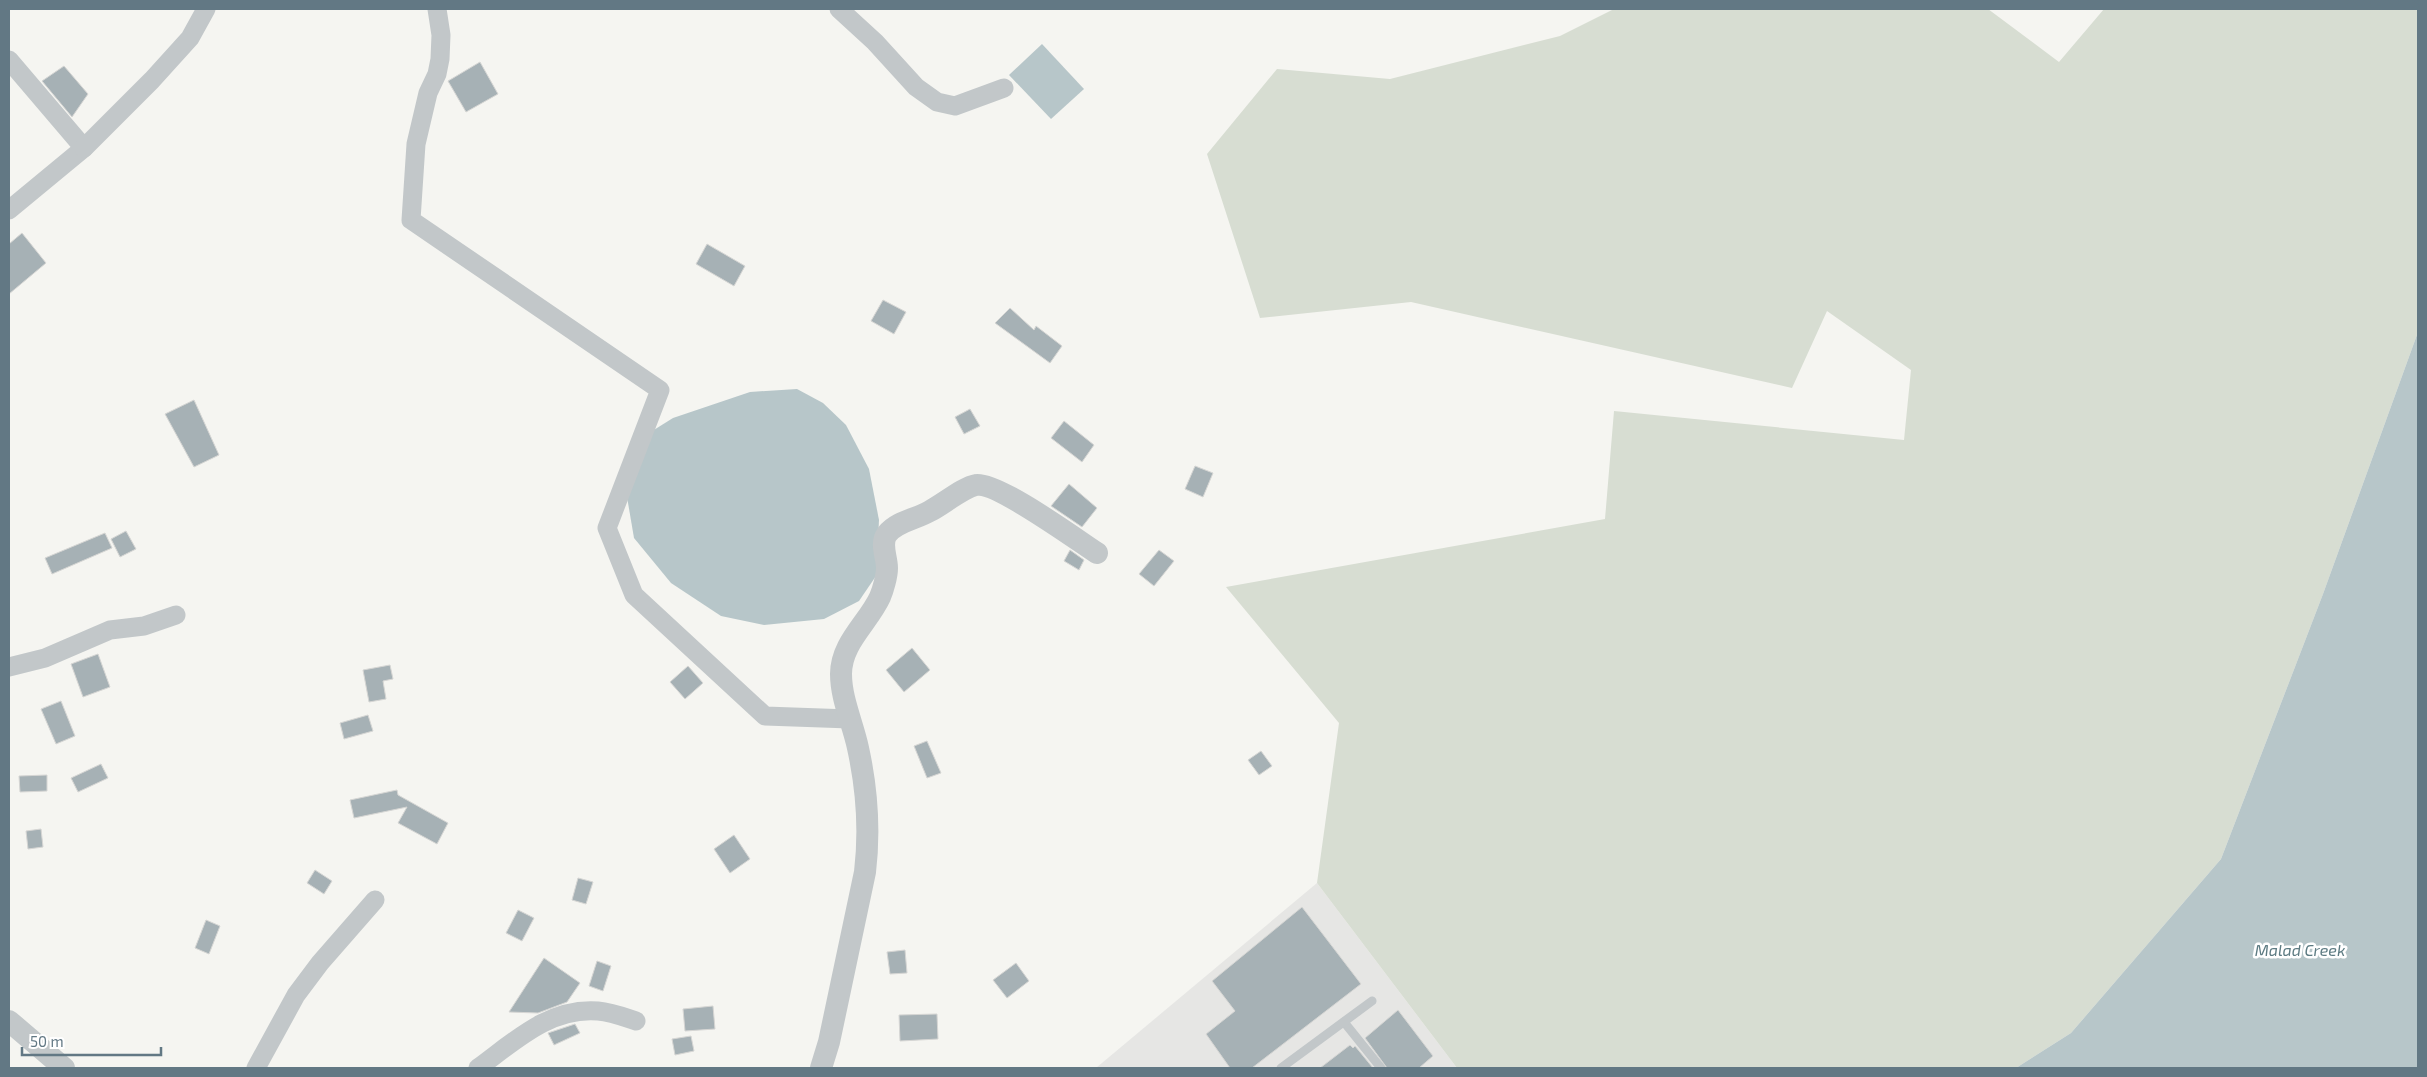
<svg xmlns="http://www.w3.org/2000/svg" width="2427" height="1077" viewBox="0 0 2427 1077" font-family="'Exo 2',sans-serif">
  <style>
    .built { fill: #e6e6e4 }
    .green { fill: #d7ddd2 }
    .water { fill: #b7c6c9 }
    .building { fill: #a6b1b5; stroke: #d6d6d4 }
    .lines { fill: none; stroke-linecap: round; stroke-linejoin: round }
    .service { stroke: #c2c7c9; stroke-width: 9 }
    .minor { stroke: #c2c7c9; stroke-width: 19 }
    .tertiary { stroke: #c2c7c9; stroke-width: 22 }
    .labels { text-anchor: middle; stroke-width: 5; stroke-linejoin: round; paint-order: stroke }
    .water-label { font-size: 16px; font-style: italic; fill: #5d7b82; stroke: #fff }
  </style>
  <rect width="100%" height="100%" fill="#f5f5f1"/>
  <path class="built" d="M 1317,883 L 1457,1068 L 1096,1068 Z"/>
  <path class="green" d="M 1614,9 L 1988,9 L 2059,62 L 2104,9 L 2418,9 L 2418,332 L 2323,594 L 2221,859 L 2071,1033 L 2016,1068 L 1457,1068 L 1317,883 L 1339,723 L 1226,587 L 1605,519 L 1614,411 L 1904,440 L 1911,370 L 1827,311 L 1792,388 L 1411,302 L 1260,318 L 1207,154 L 1277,69 L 1390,79 L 1560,36 Z"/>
  <g class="water">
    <path d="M 1042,44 L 1084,89 L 1051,119 L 1009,75 Z"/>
    <path d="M 2418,332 L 2418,1068 L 2016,1068 L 2071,1033 L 2221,859 L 2323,594 Z"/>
    <path d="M 797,389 L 823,403 L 846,425 L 869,469 L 879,520 L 876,576 L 859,601 L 824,619 L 764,625 L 721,616 L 671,583 L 634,538 L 626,491 L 649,433 L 673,418 L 750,392 Z"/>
  </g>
  <g class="building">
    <path d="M 480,62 L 498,94 L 466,112 L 448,81 Z"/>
    <path d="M 64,66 L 88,94 L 72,117 L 42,81 Z"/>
    <path d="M 22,233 L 46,263 L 9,294 L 9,244 Z"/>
    <path d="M 707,244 L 745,266 L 734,286 L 696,264 Z"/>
    <path d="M 883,300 L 906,312 L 894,334 L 871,321 Z"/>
    <path d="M 1010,308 L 1034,330 L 1036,326 L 1062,346 L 1050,363 L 995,323 Z"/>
    <path d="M 194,400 L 219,455 L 194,467 L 165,414 Z"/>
    <path d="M 970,409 L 980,426 L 964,434 L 955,417 Z"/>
    <path d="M 1064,421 L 1094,445 L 1082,462 L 1051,438 Z"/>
    <path d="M 1195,466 L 1213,473 L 1203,497 L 1185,489 Z"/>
    <path d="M 1069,484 L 1097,508 L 1082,527 L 1051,506 Z"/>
    <path d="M 126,531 L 136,549 L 120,557 L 111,539 Z"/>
    <path d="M 105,533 L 112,548 L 52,574 L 45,558 Z"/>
    <path d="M 1070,550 L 1084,560 L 1079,570 L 1064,561 Z"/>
    <path d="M 1159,550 L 1174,561 L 1154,586 L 1139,574 Z"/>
    <path d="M 912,648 L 930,670 L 904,692 L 886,670 Z"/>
    <path d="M 98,654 L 110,687 L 83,697 L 71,664 Z"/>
    <path d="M 390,665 L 393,679 L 383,681 L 386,699 L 369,702 L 363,670 Z"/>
    <path d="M 688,666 L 703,683 L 685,699 L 670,682 Z"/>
    <path d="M 61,701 L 75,736 L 56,744 L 41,709 Z"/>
    <path d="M 368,715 L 373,731 L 344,739 L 340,723 Z"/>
    <path d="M 927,741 L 941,773 L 927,778 L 914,746 Z"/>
    <path d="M 1261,751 L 1272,766 L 1259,775 L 1248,760 Z"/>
    <path d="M 101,764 L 108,778 L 78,792 L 71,778 Z"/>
    <path d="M 47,775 L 47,791 L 20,792 L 19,776 Z"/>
    <path d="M 397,790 L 398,795 L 448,823 L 437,844 L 398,823 L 407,807 L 354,818 L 350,800 Z"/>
    <path d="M 41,829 L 43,847 L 28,849 L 26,831 Z"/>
    <path d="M 734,835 L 750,859 L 730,873 L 714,849 Z"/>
    <path d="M 315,870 L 332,881 L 324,894 L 307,883 Z"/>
    <path d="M 578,878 L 593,882 L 586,904 L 572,900 Z"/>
    <path d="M 1302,907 L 1361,984 L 1252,1068 L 1230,1068 L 1206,1034 L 1235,1011 L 1212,981 Z"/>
    <path d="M 518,910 L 534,918 L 522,941 L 506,933 Z"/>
    <path d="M 206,920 L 220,926 L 209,954 L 195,948 Z"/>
    <path d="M 905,950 L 907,973 L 890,974 L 887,952 Z"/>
    <path d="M 544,958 L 580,983 L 567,1002 L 538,1013 L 509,1012 Z"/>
    <path d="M 597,961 L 611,966 L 603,991 L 589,986 Z"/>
    <path d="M 1016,963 L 1029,981 L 1007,998 L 993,980 Z"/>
    <path d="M 713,1006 L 715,1029 L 685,1031 L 683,1009 Z"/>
    <path d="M 1398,1010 L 1433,1056 L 1419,1068 L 1387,1068 L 1365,1038 Z"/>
    <path d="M 937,1014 L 938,1039 L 900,1041 L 899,1015 Z"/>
    <path d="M 575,1024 L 580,1033 L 554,1045 L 548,1033 Z"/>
    <path d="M 691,1036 L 694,1051 L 675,1055 L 672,1039 Z"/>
    <path d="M 1350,1045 L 1353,1048 L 1355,1046 L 1373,1068 L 1320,1068 Z"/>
  </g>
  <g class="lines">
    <g class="service">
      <path d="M 1344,1022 L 1381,1068"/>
      <path d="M 1281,1068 L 1372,1001"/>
    </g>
    <g class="minor">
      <path d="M 437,9 L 441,35 L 440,59 L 437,74 L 428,93 L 416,144 L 411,220 L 660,390 L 607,528 L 634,595 L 765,716 L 850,719"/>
      <path d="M 839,9 L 875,42 L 916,87 L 937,102 L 955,106 L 1004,88"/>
      <path d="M 9,60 L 84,148 L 9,210"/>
      <path d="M 84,148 L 152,80 L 190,38 L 206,9"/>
      <path d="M 9,667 L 45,658 L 110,630 L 144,626 L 176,615"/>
      <path d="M 256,1068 L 296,995 L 320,963 L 375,900"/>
      <path d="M 478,1068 C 515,1041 550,1007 598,1011 C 611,1012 624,1017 636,1021"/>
    </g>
    <g class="tertiary">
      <path d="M 9,1021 L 64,1068"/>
      <path d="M 821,1068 L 829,1042 L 865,872 C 870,830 867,789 858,748 C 853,724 841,699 841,674 C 841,643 868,623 880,597 C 883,590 887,576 887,568 C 887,557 880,544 887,534 C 897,521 917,519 930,511 C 942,505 964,487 976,485 C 996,481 1077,540 1097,553"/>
    </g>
  </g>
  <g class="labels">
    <g class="water-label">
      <text x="2300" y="956">Malad Creek</text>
    </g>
  </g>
  <rect width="2427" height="1077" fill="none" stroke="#627884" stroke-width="20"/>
  <path d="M22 1047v8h139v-8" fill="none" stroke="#627884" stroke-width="2.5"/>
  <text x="30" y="1047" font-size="15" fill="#627884" stroke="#ffffff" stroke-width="4" paint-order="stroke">50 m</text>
</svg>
